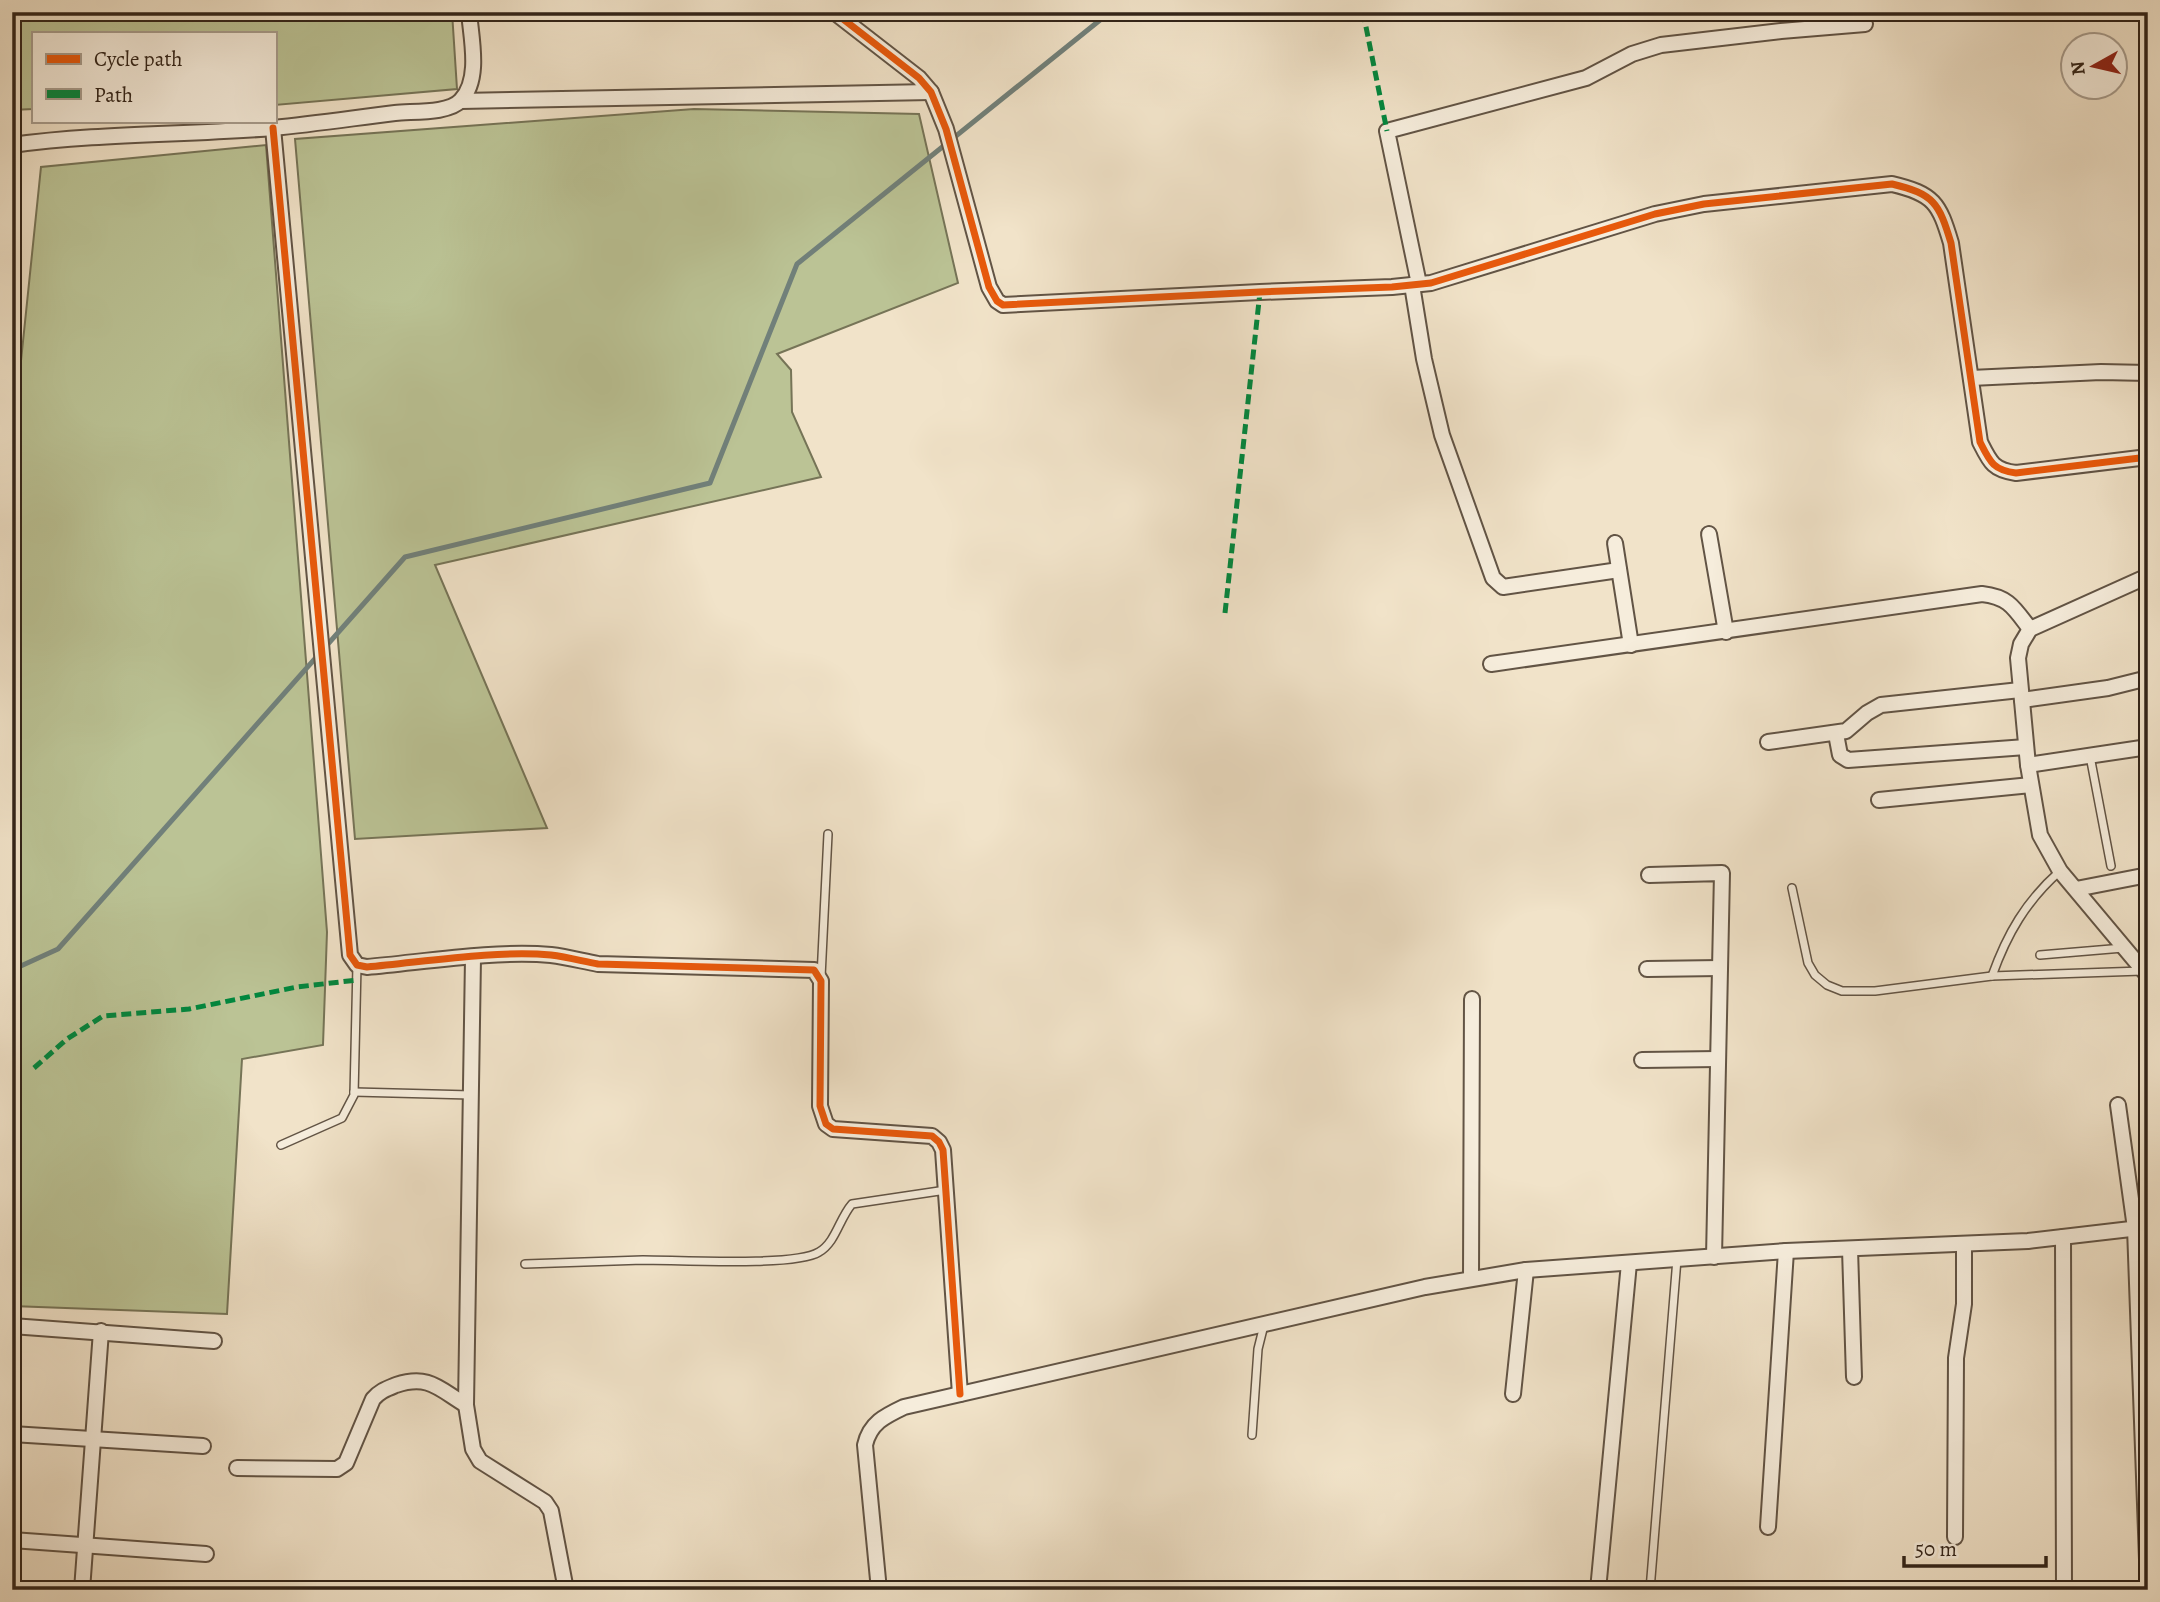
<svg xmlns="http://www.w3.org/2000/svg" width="2160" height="1602" viewBox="0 0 2160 1602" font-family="Alegreya,serif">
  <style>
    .green { fill: #bbc395; stroke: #767457; stroke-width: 2 }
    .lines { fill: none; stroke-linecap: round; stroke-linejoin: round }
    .stream { stroke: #71807a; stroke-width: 5 }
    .lane-casing { stroke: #625445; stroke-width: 10 }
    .street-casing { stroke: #625445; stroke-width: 18 }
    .lane { stroke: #f6eddc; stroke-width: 7 }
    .street { stroke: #f6eddc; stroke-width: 14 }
    .quiet { stroke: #00873e; stroke-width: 5; stroke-dasharray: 10 5; stroke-linecap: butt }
    .cycleway-casing { stroke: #f6eddc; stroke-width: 11 }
    .cycleway { stroke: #e8590c; stroke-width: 7 }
  </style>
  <rect width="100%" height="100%" fill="#f1e3c9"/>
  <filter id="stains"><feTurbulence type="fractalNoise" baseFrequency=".00286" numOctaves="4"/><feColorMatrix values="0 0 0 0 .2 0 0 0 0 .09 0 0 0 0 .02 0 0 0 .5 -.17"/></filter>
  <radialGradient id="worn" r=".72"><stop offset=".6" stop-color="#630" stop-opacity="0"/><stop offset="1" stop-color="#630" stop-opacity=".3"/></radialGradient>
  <g class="green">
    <path d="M 12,12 L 452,12 L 457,89 L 275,105 L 275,33 L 33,33 L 33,109 L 12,110 Z"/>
    <path d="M 694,109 L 919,114 L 958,283 L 777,354 L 791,370 L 792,412 L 821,477 L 435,565 L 547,828 L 355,839 L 295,139 Z"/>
    <path d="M 266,145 L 327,932 L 323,1045 L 242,1059 L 227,1314 L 12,1306 L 12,448 L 41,167 Z"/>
  </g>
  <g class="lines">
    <path class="stream" d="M 12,970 L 58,949 L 405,557 L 710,483 L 797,264 L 1110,12"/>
    <g class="lane-casing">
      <g id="lane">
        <path d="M 2090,756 L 2111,866"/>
        <path d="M 1792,888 L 1808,963 L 1815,975 L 1827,985 L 1842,991 L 1875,991 L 1992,976 L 2142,971"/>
        <path d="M 2040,955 L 2123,948"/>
        <path d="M 1992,976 C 2007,934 2026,901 2060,871"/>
        <path d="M 821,977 L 828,834"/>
        <path d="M 354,1092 L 471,1095"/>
        <path d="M 281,1145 L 342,1118 L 354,1095 L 357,965"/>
        <path d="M 525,1264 C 564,1263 603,1261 643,1260 C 677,1260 795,1267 819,1252 C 836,1242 839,1219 852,1204 L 946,1190"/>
        <path d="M 1252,1435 L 1258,1349 L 1264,1325"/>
        <path d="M 1650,1590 L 1677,1259"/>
      </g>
    </g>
    <g class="street-casing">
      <g id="street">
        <path d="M 834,12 L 919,78 L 931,92 L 946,129 L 989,287 L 997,301 L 1003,305 L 1260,292 L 1392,287 L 1431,283 L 1655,214 L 1704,204 L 1892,184 C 1934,194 1939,203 1951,243 L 1980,442 C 1990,462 1993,470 2016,473 L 2148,457"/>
        <path d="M 461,101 L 931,92"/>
        <path d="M 273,128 L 350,955 L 357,965 L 367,967 C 424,962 495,950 551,955 C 567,957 582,961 598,964 L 814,970 L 821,981 L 820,1106 L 826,1124 L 833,1129 L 932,1136 L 939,1142 L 943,1150 L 960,1394"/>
        <path d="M 12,145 C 99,133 186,135 273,128 C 314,124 354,118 395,113 C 412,111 449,114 461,100 C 481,79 471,38 469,12"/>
        <path d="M 1419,284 L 1387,131 L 1586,78 L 1632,54 L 1661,45 L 1781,31 L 1865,24"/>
        <path d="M 1412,285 L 1424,359 L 1442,435 L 1493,578 L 1503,587 L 1619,570"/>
        <path d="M 1971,378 L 2101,372 L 2148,373"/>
        <path d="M 1709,534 L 1726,632"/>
        <path d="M 1615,543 L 1631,645"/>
        <path d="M 2148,576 L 2030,629 L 2021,644 L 2018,658 L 2028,765 L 2040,835 L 2060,871 L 2148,976"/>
        <path d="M 1491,664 L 1982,594 C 2009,597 2014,608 2030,629"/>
        <path d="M 2022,700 L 2108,688 L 2148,678"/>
        <path d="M 1836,734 L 1840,755 L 1848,760 L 2026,747"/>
        <path d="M 1768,742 L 1846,731 L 1867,713 L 1881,705 L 2020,690"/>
        <path d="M 2028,765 L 2148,747"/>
        <path d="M 1879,800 L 2031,785"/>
        <path d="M 1649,875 L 1722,873 L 1714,1257"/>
        <path d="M 2076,889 L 2148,875"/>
        <path d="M 473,958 L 466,1405 L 473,1449 L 480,1461 L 545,1502 L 551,1511 L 566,1590"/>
        <path d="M 1647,969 L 1720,968"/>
        <path d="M 1642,1060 L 1718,1059"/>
        <path d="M 2118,1105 L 2135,1228 L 2148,1587"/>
        <path d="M 2063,1237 L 2064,1590"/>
        <path d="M 1850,1249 L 1854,1377"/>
        <path d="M 1471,1278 L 1472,999"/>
        <path d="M 12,1326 L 214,1341"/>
        <path d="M 1513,1394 L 1526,1270"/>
        <path d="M 12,1434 L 203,1446"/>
        <path d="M 237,1468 L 337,1469 L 346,1463 L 373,1399 C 380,1391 386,1389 396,1385 C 429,1374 439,1389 466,1405"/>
        <path d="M 1768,1527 L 1786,1251"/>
        <path d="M 1955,1537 L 1956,1358 L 1964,1304 L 1964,1244"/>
        <path d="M 12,1540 L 206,1554"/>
        <path d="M 82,1590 L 101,1331"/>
        <path d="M 879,1590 L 865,1445 C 870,1423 885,1416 904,1407 L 1425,1287 L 1526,1270 L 1786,1251 L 2028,1241 L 2148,1227"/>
        <path d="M 1598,1590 L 1629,1263"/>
      </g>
    </g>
    <use href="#lane" class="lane"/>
    <use href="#street" class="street"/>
    <g class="quiet">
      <path d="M 1363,12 L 1387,131"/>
      <path d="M 1225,613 L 1260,292"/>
      <path d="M 34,1068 L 67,1039 L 103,1016 L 189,1009 L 297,987 L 357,980"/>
    </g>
    <g class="cycleway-casing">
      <g id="cycleway">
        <path d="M 834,12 L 919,78 L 931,92 L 946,129 L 989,287 L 997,301 L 1003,305 L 1260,292 L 1392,287 L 1431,283 L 1655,214 L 1704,204 L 1892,184 C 1934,194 1939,203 1951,243 L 1980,442 C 1990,462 1993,470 2016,473 L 2148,457"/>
        <path d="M 273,128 L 350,955 L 357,965 L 367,967 C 424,962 495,950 551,955 C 567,957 582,961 598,964 L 814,970 L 821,981 L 820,1106 L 826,1124 L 833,1129 L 932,1136 L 939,1142 L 943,1150 L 960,1394"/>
      </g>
    </g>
    <use href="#cycleway" class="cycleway"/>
  </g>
  <rect width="2160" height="1602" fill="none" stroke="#f1e3c9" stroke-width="42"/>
  <rect x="14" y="14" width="2132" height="1574" fill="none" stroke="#322419" stroke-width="3.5"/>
  <rect x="21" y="21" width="2118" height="1560" fill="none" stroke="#322419" stroke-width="2"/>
  <rect x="32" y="32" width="245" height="91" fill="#f6eddc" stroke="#a89d8e" stroke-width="2"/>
  <rect x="46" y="54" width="35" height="10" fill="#e8590c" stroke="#a89d8e" stroke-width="2"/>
  <text x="94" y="66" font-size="21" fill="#322419">Cycle path</text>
  <rect x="46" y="89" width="35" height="10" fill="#00873e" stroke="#a89d8e" stroke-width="2"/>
  <text x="94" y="102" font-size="21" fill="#322419">Path</text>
  <g transform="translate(2094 66) rotate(262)"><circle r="33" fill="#f6eddc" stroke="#a89d8e" stroke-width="2"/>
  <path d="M0-5L12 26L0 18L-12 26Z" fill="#8f2418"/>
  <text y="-10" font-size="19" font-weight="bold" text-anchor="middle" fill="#322419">N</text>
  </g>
  <path d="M1904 1556v10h142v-10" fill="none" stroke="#322419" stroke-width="3.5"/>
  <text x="1915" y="1556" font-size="21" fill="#322419" stroke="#f6eddc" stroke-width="5" paint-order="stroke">50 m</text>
  <rect width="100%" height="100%" filter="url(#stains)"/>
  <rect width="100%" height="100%" fill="url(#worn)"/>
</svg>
